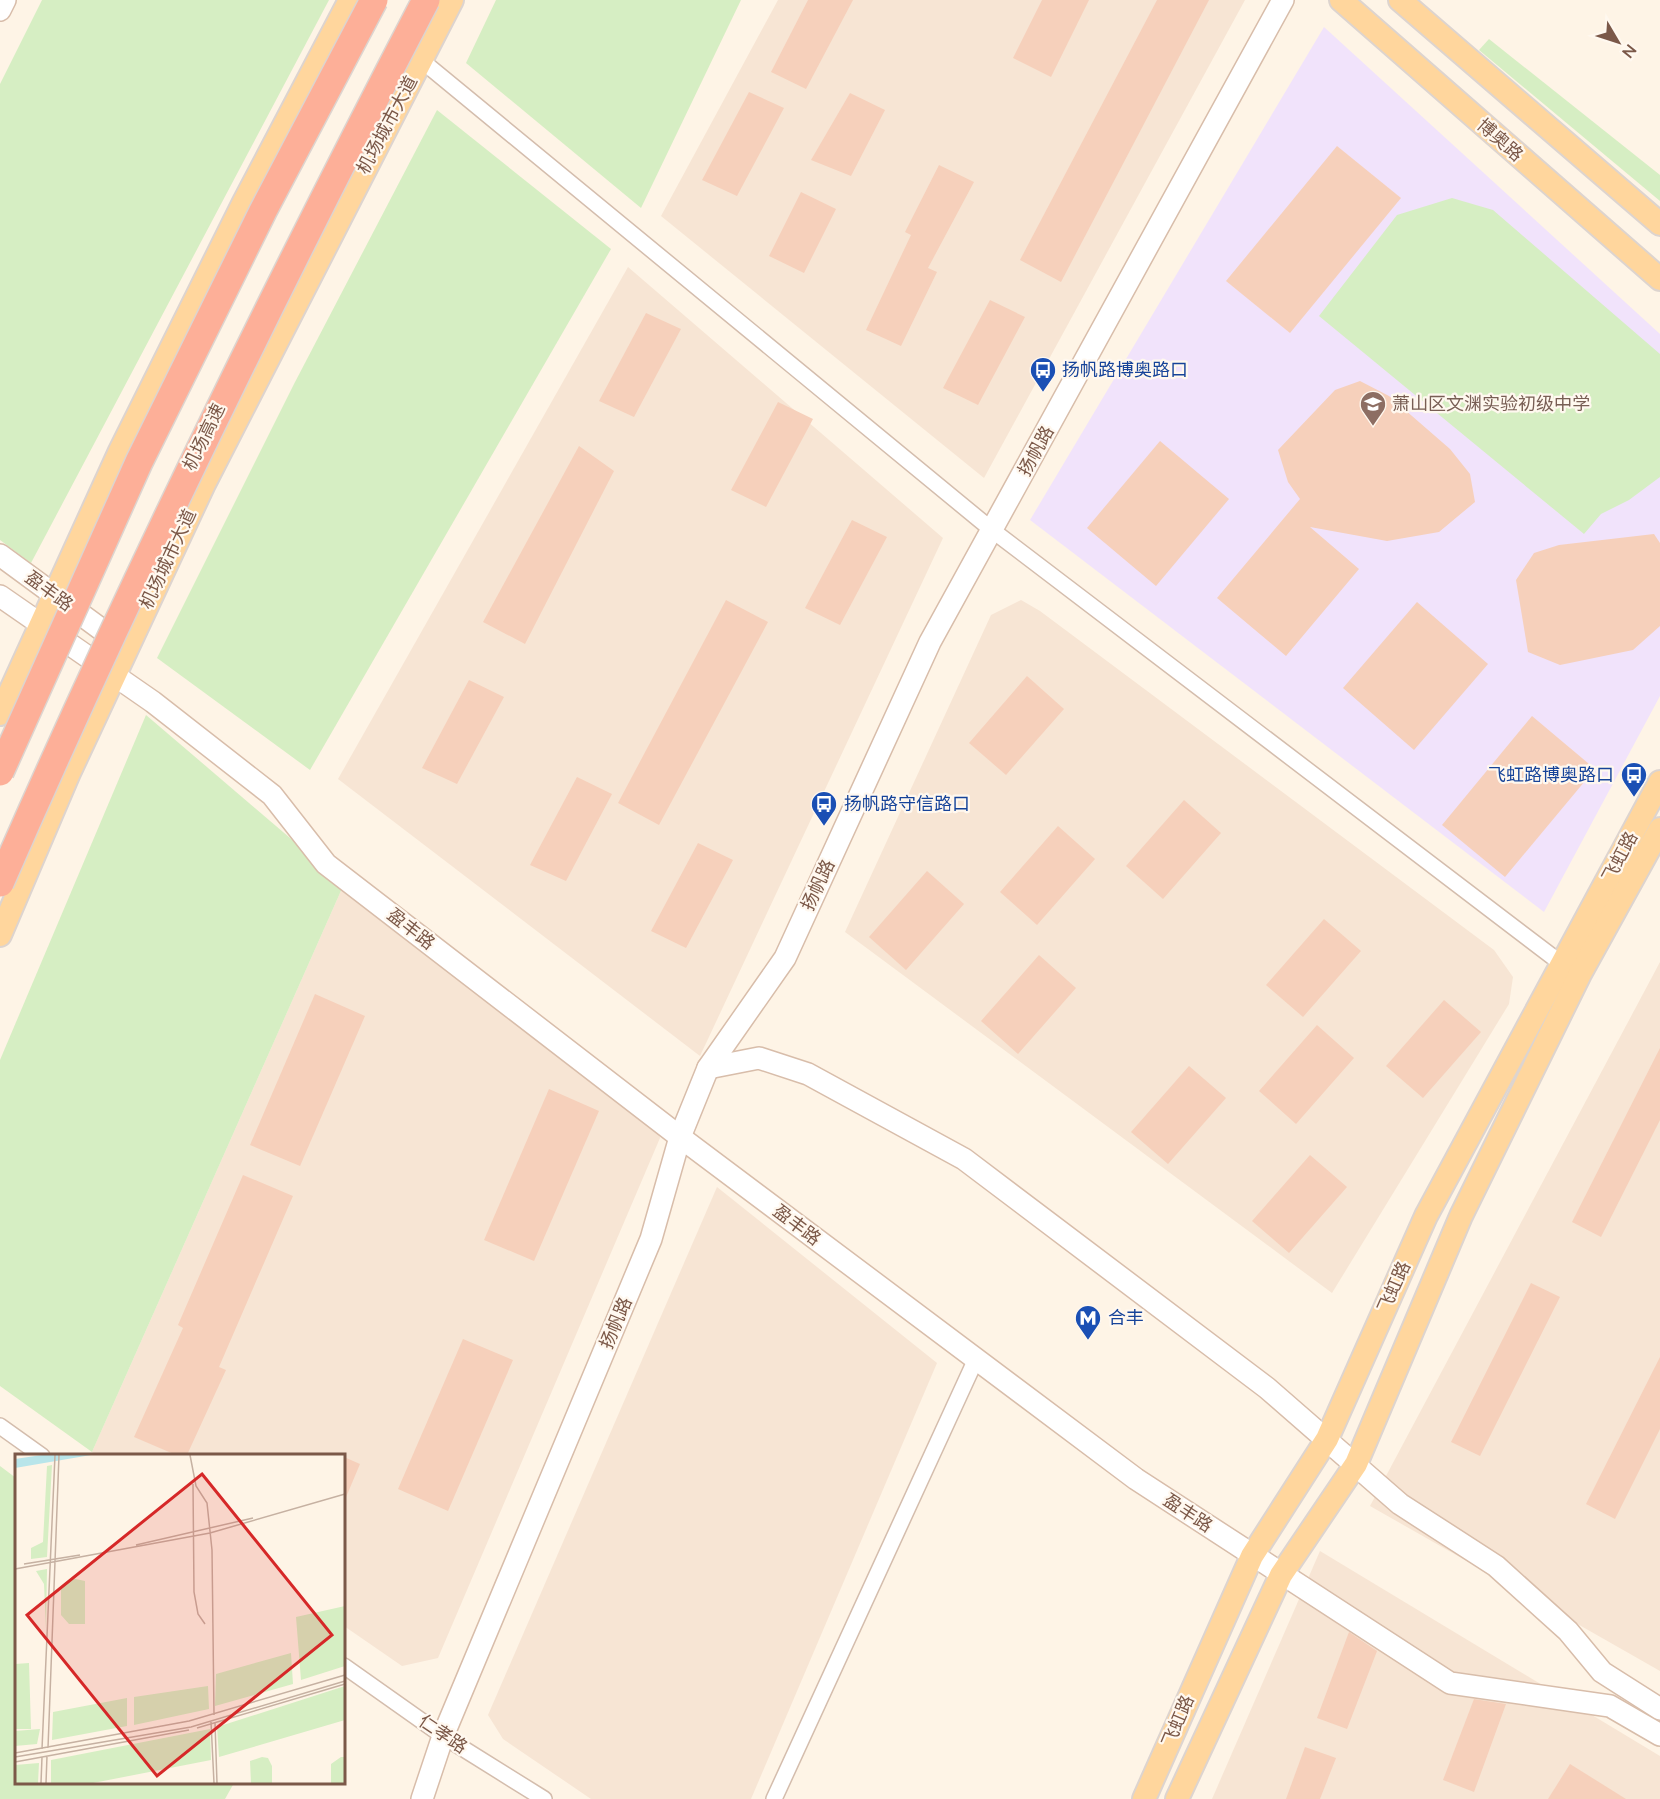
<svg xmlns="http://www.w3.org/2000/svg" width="1660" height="1799" viewBox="0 0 1660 1799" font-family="Mulish,'Noto Sans SC',sans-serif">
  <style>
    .residential { fill: #f7e5d4 }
    .education { fill: #f1e3fb }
    .green { fill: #d6eec3 }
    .building { fill: #f6d0bb }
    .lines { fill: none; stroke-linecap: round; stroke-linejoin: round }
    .street-casing { stroke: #d4bdad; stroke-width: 18 }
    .secondary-casing { stroke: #d8bdaa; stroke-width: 24 }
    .primary-casing { stroke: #ddd4cf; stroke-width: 26 }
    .street { stroke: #fff; stroke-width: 15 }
    .secondary { stroke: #fff; stroke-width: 21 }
    .primary { stroke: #ffd69d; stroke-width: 22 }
    .highway-bridge-casing { stroke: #ddd4cf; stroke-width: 30; stroke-linecap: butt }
    .highway-bridge { stroke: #fdaf98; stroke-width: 27 }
    .labels { text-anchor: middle; stroke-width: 4.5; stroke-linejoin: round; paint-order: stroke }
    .street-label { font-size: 18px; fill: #7b5848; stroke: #fff8ef }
    .transit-label { font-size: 18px; fill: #164399; stroke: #fff8ef; text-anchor: start }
    .education-label { font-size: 18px; fill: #785e54; stroke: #fff8ef; text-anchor: start }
    .inset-road { fill: none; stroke: #c6b1a2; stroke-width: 1.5 }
    .view { fill: #d62828; fill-opacity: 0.15; stroke: #d62828; stroke-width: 3 }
    .inset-edge { fill: none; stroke: #7b5848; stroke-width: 3 }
  </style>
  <rect width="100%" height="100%" fill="#fef4e6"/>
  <g class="residential">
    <path d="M 778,0 L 1245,0 L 984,478 L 661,216 Z"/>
    <path d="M 628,267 L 943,538 L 700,1056 L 338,779 Z"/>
    <path d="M 1021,600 L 1040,611 L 1494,950 L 1513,977 L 1509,1004 L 1332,1293 L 845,932 L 991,615 Z"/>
    <path d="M 344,884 L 654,1106 L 660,1138 L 438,1658 L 402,1666 L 344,1626 L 344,1456 L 97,1456 L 92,1452 Z"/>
    <path d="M 1660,962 L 1660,1671 L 1370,1506 Z"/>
    <path d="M 717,1187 L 937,1363 L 751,1799 L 591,1799 L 503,1739 L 488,1715 Z"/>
    <path d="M 1320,1551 L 1660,1756 L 1660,1799 L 1212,1799 Z"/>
  </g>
  <path class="education" d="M 1324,27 L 1660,334 L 1660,696 L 1544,912 L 1030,520 Z"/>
  <g class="green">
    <path d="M 42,0 L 329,0 L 31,563 L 0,540 L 0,84 Z"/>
    <path d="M 496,0 L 741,0 L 641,208 L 466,63 Z"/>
    <path d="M 1489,39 L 1660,175 L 1660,201 L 1479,50 Z"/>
    <path d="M 437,110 L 611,249 L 310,770 L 157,658 L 294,384 Z"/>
    <path d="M 1452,198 L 1493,210 L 1660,354 L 1660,477 L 1629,500 L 1601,514 L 1584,534 L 1319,316 L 1397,215 Z"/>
    <path d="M 146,715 L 344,884 L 92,1452 L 0,1386 L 0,1060 Z"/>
    <path d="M 0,1466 L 16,1478 L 16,1782 L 234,1783 L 225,1799 L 0,1799 Z"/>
  </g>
  <g class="building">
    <path d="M 808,0 L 853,0 L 806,89 L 771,72 Z"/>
    <path d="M 1042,0 L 1089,0 L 1051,77 L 1013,58 Z"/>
    <path d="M 1157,0 L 1209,0 L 1061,282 L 1020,260 Z"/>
    <path d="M 749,92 L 784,108 L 737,196 L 702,180 Z"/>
    <path d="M 850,93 L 885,110 L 851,176 L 811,160 Z"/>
    <path d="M 1337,146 L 1401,198 L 1290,333 L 1226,281 Z"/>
    <path d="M 939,165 L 974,182 L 928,268 L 937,272 L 901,346 L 866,330 L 911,235 L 905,232 Z"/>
    <path d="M 801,192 L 836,209 L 804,273 L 769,256 Z"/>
    <path d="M 990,300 L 1025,317 L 978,405 L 943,388 Z"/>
    <path d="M 646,313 L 681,329 L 634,417 L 599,401 Z"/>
    <path d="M 1360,381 L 1389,396 L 1450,449 L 1470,474 L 1475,502 L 1439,532 L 1387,541 L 1310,527 L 1359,569 L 1286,656 L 1217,598 L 1300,499 L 1288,482 L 1278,450 L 1335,390 Z"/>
    <path d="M 778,402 L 813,419 L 766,507 L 731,490 Z"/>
    <path d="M 1160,441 L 1229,499 L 1156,586 L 1087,528 Z"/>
    <path d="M 579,446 L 614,471 L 525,644 L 483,622 Z"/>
    <path d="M 852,520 L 887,537 L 840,625 L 805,608 Z"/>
    <path d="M 1654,534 L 1660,543 L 1660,626 L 1633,650 L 1560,665 L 1528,652 L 1516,580 L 1534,553 L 1559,545 Z"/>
    <path d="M 726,600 L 768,622 L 659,825 L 618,803 Z"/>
    <path d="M 1417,602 L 1488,664 L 1414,750 L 1343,688 Z"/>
    <path d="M 1027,676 L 1064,709 L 1006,775 L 969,743 Z"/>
    <path d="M 469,680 L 504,697 L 457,784 L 422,768 Z"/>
    <path d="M 1532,716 L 1595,769 L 1505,877 L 1442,825 Z"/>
    <path d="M 577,777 L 612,794 L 566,881 L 530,865 Z"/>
    <path d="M 1184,800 L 1221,833 L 1163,899 L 1126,866 Z"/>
    <path d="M 1058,826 L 1095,859 L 1037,925 L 1000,892 Z"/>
    <path d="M 698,843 L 733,860 L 686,948 L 651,931 Z"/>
    <path d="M 927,871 L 964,904 L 906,970 L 869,937 Z"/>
    <path d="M 1324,919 L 1361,951 L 1303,1017 L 1266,985 Z"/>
    <path d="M 1039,955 L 1076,988 L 1018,1054 L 981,1021 Z"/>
    <path d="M 315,994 L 365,1016 L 300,1166 L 250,1145 Z"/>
    <path d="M 1444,1000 L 1481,1032 L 1423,1098 L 1386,1066 Z"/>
    <path d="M 1317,1025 L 1354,1058 L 1296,1124 L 1259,1091 Z"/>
    <path d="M 1660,1048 L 1660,1120 L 1601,1237 L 1572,1222 Z"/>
    <path d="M 1189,1066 L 1226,1098 L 1168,1164 L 1131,1132 Z"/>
    <path d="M 549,1089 L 599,1111 L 534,1261 L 484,1240 Z"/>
    <path d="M 1310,1155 L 1347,1187 L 1289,1253 L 1252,1221 Z"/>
    <path d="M 243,1175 L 293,1196 L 219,1367 L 226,1370 L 187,1455 L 176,1455 L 134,1437 L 183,1328 L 178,1325 Z"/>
    <path d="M 1531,1283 L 1560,1297 L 1480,1456 L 1451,1442 Z"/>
    <path d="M 463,1339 L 513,1360 L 448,1511 L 398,1489 Z"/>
    <path d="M 1660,1357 L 1660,1429 L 1615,1519 L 1586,1504 Z"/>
    <path d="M 344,1457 L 360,1464 L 344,1502 Z"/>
    <path d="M 1349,1632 L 1377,1651 L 1347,1729 L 1317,1718 Z"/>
    <path d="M 1474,1699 L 1506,1704 L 1474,1792 L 1443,1780 Z"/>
    <path d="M 1305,1747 L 1336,1758 L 1320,1799 L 1286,1799 Z"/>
    <path d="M 1570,1764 L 1626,1799 L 1548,1799 Z"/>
  </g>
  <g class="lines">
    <g class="street-casing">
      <g id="street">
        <path d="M 421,60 L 992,530 L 1562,964"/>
        <path d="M 0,1426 L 42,1456"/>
        <path d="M 344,1666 L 443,1736 L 544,1799"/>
        <path d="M 774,1799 L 976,1359"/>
      </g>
    </g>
    <g class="secondary-casing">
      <g id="secondary">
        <path d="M 0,10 L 5,0"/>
        <path d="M 0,555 L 124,646"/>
        <path d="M 0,596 L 153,702 L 272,795 L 326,864 L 680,1137 L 1136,1479 L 1450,1683 L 1610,1706 L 1660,1735"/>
        <path d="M 708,1068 L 759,1058 L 808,1074 L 964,1159 L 1267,1388 L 1400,1504 L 1496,1566 L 1568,1631 L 1602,1672 L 1660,1709"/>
        <path d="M 422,1799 L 443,1736 L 651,1239 L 680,1137 L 708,1068 L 785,958 L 930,642 L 1283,0"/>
      </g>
    </g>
    <g class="primary-casing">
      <g id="primary">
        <path d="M 1341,0 L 1660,279"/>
        <path d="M 1400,0 L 1660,224"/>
        <path d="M 0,714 L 120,451 L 244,202 L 350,0"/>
        <path d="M 0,935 L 69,773 L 204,484 L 452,0"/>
        <path d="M 1144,1799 L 1252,1556 L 1327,1439 L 1426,1216 L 1660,782"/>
        <path d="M 1177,1799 L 1281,1575 L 1356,1464 L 1461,1216 L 1580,974 L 1660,829"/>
      </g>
    </g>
    <use href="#street" class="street"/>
    <use href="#secondary" class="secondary"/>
    <use href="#primary" class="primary"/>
    <g class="highway-bridge-casing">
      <g id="highway-bridge">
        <path d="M 0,772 L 139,462 L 263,211 L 374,0"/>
        <path d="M 0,883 C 131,583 275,290 426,0"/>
      </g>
    </g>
    <use href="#highway-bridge" class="highway-bridge"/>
  </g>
  <defs>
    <g id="bus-pin" transform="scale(1.35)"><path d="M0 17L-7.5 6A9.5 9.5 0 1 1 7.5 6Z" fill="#1a4fb4" stroke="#fff8ef"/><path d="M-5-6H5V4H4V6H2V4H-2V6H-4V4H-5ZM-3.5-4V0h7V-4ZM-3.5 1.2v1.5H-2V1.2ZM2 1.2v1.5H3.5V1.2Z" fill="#fff"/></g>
    <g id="school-pin" transform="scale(1.35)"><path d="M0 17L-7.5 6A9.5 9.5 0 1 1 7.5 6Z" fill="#8d6e63" stroke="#fff8ef"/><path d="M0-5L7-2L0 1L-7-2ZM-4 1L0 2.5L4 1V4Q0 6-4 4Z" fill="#fff"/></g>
    <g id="metro-pin" transform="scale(1.35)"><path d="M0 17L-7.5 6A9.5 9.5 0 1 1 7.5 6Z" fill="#1a4fb4" stroke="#fff8ef"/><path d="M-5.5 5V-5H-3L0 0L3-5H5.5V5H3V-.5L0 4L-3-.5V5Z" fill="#fff"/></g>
  </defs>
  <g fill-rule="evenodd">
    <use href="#bus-pin" x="1043" y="370"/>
    <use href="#school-pin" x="1373" y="404"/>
    <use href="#bus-pin" x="1634" y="775"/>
    <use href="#bus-pin" x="824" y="804"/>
    <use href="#metro-pin" x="1088" y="1318"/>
  </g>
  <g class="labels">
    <g class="street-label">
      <text transform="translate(387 125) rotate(-62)" y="6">机场城市大道</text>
      <text transform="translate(1500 140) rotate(41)" y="6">博奥路</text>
      <text transform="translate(204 437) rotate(-64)" y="6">机场高速</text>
      <text transform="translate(1036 451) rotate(-61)" y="6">扬帆路</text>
      <text transform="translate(168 559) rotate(-65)" y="6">机场城市大道</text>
      <text transform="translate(49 591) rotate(36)" y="6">盈丰路</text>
      <text transform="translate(1620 857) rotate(-62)" y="6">飞虹路</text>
      <text transform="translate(818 885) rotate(-65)" y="6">扬帆路</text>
      <text transform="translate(411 929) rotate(38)" y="6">盈丰路</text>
      <text transform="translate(797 1225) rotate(37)" y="6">盈丰路</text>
      <text transform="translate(1394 1287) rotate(-66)" y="6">飞虹路</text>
      <text transform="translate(616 1323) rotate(-67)" y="6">扬帆路</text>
      <text transform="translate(1188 1513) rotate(33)" y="6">盈丰路</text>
      <text transform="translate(1178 1721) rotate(-67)" y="6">飞虹路</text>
      <text transform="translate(443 1734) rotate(34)" y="6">仁孝路</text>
    </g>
    <g class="transit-label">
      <text x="1062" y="376">扬帆路博奥路口</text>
      <text x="1614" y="781" text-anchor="end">飞虹路博奥路口</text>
      <text x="844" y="810">扬帆路守信路口</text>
      <text x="1108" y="1324">合丰</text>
    </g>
    <g class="education-label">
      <text x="1392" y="410">萧山区文渊实验初级中学</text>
    </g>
  </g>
  <g transform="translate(15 1454)">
    <rect width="330" height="330" fill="#fef4e6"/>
    <path d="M 37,11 L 32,103 L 16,105 L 16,94 L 28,88 L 32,12 ZM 32,115 L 31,175 L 29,130 L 21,117 ZM 56,124 L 70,127 L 70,170 L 54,170 L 46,161 L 46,132 ZM 330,152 L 330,212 L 286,226 L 281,163 ZM 276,199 L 278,230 L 200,252 L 201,220 ZM 14,209 L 16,275 L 0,275 L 0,210 ZM 193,232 L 194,255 L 119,271 L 119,243 ZM 330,232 L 330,266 L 204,303 L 202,273 ZM 112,244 L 112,272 L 37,286 L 38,258 ZM 25,275 L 22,290 L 0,292 L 0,277 ZM 195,275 L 196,306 L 78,329 L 36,329 L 36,306 ZM 247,303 L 253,304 L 257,312 L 257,329 L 236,329 L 235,307 ZM 326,303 L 330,303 L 330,329 L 316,329 L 316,310 ZM 24,309 L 23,329 L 0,329 L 0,311 Z" fill="#d6eec3"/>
    <path d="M 27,1 L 76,1 L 0,14 L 0,5 Z" fill="#b8e5ea"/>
    <path class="inset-road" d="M 175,1 L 181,32 L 192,49 L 197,96 L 199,261M 178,30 L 179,138 L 183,160 L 190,170M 121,91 L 238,64M 9,110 L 65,101M 0,115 L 195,79 L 330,40M 196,268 L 199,329M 200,269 L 202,329M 182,274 L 330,230M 33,294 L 44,1M 27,295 L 40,1M 0,299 L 174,267 L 330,221M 0,303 L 176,273 L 330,227M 0,308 L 174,276M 26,329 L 27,303M 31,329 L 32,302"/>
    <path class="view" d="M 187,20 L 317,181 L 142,322 L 12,161 Z"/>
    <rect width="330" height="330" class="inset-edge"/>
  </g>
  <g transform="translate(1618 42) rotate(129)" stroke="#fff8ef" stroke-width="4.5" paint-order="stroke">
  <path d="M0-4.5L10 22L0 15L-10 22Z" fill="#7b5848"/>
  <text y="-9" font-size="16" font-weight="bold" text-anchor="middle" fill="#7b5848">N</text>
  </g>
</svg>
